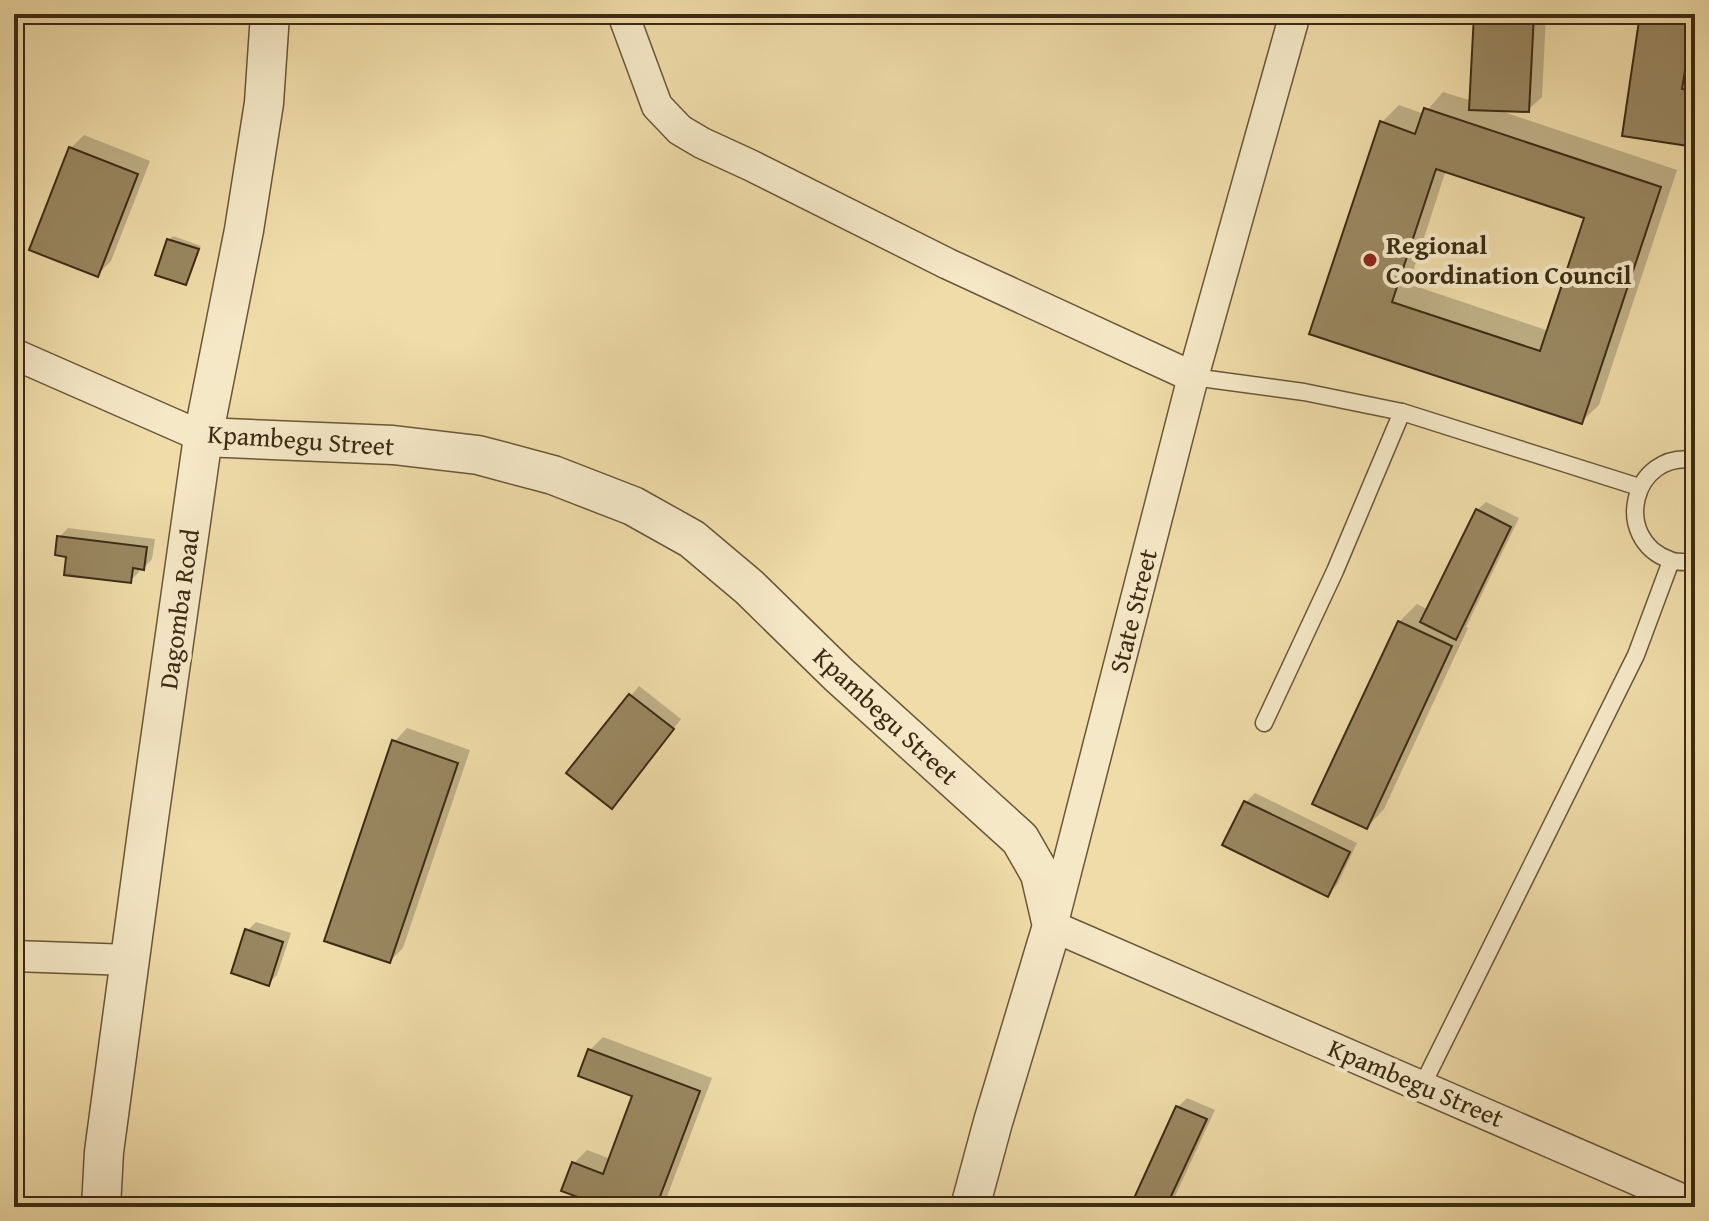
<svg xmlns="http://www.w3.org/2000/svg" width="1709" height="1221" viewBox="0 0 1709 1221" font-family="'Gentium Book Plus',serif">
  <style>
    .shadow { fill: #0003; fill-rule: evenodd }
    .building { fill: #998761; stroke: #3c2b13; stroke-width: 2; fill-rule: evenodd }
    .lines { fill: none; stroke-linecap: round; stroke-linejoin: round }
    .service-casing { stroke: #695738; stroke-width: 19 }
    .minor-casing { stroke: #695738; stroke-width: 33 }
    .tertiary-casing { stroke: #695738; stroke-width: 41 }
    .service { stroke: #f5e8c7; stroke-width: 16 }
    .minor { stroke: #f5e8c7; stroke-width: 30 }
    .tertiary { stroke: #f5e8c7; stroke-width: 38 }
    .poi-dot { fill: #8f2418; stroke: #f5e8c7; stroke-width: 3 }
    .labels { text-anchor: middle; stroke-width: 8; stroke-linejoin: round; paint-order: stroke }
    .poi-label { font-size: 26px; font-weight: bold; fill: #3c2b13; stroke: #f5e8c7; text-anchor: start }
    .street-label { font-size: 26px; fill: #3c2b13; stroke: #f5e8c7 }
  </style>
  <rect width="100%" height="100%" fill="#efdca9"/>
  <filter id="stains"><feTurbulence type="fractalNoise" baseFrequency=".0025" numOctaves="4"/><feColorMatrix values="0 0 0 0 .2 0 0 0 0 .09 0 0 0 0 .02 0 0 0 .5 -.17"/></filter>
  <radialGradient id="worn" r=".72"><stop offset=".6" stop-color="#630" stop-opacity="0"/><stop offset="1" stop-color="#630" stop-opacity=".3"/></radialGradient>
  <g class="shadow">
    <path d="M 1476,14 L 1546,14 L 1542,97 L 1528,110 L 1498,110 L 1677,170 L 1599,405 L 1581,422 L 1312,333 L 1382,122 L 1399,105 L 1424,114 L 1443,92 L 1472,101 ZM 1446,170 L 1587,217 L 1549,331 L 1409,284 Z"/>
    <path d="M 1642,14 L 1695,14 L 1685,85 L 1695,87 L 1695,145 Z"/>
    <path d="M 84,135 L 150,161 L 111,261 L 97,275 L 71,148 Z"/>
    <path d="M 173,236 L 201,246 L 189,279 L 186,283 L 169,240 Z"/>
    <path d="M 1486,502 L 1519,518 L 1466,627 L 1468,628 L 1384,809 L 1367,827 L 1399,622 L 1417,604 L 1429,610 L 1477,510 Z"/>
    <path d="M 68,528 L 155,539 L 152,559 L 144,568 L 140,567 L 139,572 L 130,581 L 68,555 L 59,537 Z"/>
    <path d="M 639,686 L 681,719 L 621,797 L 569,772 Z"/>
    <path d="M 407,728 L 470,750 L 403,948 L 390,961 L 394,742 Z"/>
    <path d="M 1255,793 L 1357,843 L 1337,885 L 1328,894 L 1246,802 Z"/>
    <path d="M 256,922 L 291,933 L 277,975 L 268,984 L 247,931 Z"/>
    <path d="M 603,1037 L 712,1078 L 663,1207 L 611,1207 L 574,1163 L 587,1150 L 611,1159 L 634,1095 L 590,1050 Z"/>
    <path d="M 1187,1098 L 1215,1110 L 1170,1207 L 1135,1207 L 1178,1107 Z"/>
  </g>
  <g class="building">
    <path d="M 720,14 L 743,14 L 737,24 Z"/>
    <path d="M 1474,14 L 1534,14 L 1529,112 L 1469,110 Z"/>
    <path d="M 1640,14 L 1694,14 L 1682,89 L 1695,91 L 1695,147 L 1622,136 Z"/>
    <path d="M 1424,108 L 1661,187 L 1582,424 L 1309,334 L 1380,121 L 1415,134 ZM 1436,169 L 1584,218 L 1540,351 L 1392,302 Z"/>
    <path d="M 69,147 L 138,174 L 98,277 L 29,250 Z"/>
    <path d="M 167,239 L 199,249 L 186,285 L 155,275 Z"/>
    <path d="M 1476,509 L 1511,527 L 1456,640 L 1420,622 Z"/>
    <path d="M 57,536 L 147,547 L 144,570 L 133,568 L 131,583 L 64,575 L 66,557 L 55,555 Z"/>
    <path d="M 1398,621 L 1452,646 L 1367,829 L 1312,804 Z"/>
    <path d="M 629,694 L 674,729 L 612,809 L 566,773 Z"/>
    <path d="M 392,740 L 458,763 L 390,963 L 324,941 Z"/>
    <path d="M 1244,801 L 1350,852 L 1328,897 L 1222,845 Z"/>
    <path d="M 245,929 L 283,942 L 269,986 L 231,973 Z"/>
    <path d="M 588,1049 L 700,1091 L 656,1207 L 605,1207 L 561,1191 L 572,1162 L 603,1174 L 632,1096 L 578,1076 Z"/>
    <path d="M 1176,1106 L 1207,1119 L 1166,1207 L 1130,1207 Z"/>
  </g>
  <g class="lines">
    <g class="service-casing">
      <g id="service">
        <path d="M 1193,377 L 1304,392 L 1402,412 L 1639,487"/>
        <path d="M 1695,460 C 1632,450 1611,539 1670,560 C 1677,563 1688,562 1695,562"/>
        <path d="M 1264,723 L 1335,571 L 1402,412"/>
        <path d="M 1422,1086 L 1636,655 L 1671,561"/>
      </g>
    </g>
    <g class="minor-casing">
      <g id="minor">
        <path d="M 623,14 L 657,106 L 680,130 L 702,143 L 750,165 L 948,264 L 1193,377"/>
        <path d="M 1295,14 L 1193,377 L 1052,926 L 1695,1205"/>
        <path d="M 14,354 L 203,437"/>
        <path d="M 14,956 L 130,960"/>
      </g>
    </g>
    <g class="tertiary-casing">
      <g id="tertiary">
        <path d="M 203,437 L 393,445 L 478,455 L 553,475 L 633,506 L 692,539 L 749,587 L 839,675 L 1020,839 L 1040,874 L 1052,926 L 993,1122 L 970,1207"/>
        <path d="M 101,1207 L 104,1152 L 148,825 L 203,437 L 244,230 L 264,103 L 270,14"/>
      </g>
    </g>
    <use href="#service" class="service"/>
    <use href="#minor" class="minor"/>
    <use href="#tertiary" class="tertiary"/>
  </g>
  <circle class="poi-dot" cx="1370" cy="260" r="8"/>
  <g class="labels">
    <g class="poi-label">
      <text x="1386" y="254">Regional<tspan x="1386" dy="30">Coordination Council</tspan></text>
    </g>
    <g class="street-label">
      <text transform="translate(301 440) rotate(4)" y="9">Kpambegu Street</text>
      <text transform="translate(179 609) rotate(-82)" y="9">Dagomba Road</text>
      <text transform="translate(1133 611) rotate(-76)" y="9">State Street</text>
      <text transform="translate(886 716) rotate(43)" y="9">Kpambegu Street</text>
      <text transform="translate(1416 1083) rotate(23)" y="9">Kpambegu Street</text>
    </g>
  </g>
  <rect width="1709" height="1221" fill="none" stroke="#efdca9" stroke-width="48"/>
  <rect x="16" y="16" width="1677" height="1189" fill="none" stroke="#3c2b13" stroke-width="4"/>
  <rect x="24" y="24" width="1661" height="1173" fill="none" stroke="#3c2b13" stroke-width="2"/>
  <rect width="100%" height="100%" filter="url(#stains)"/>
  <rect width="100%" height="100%" fill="url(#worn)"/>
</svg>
